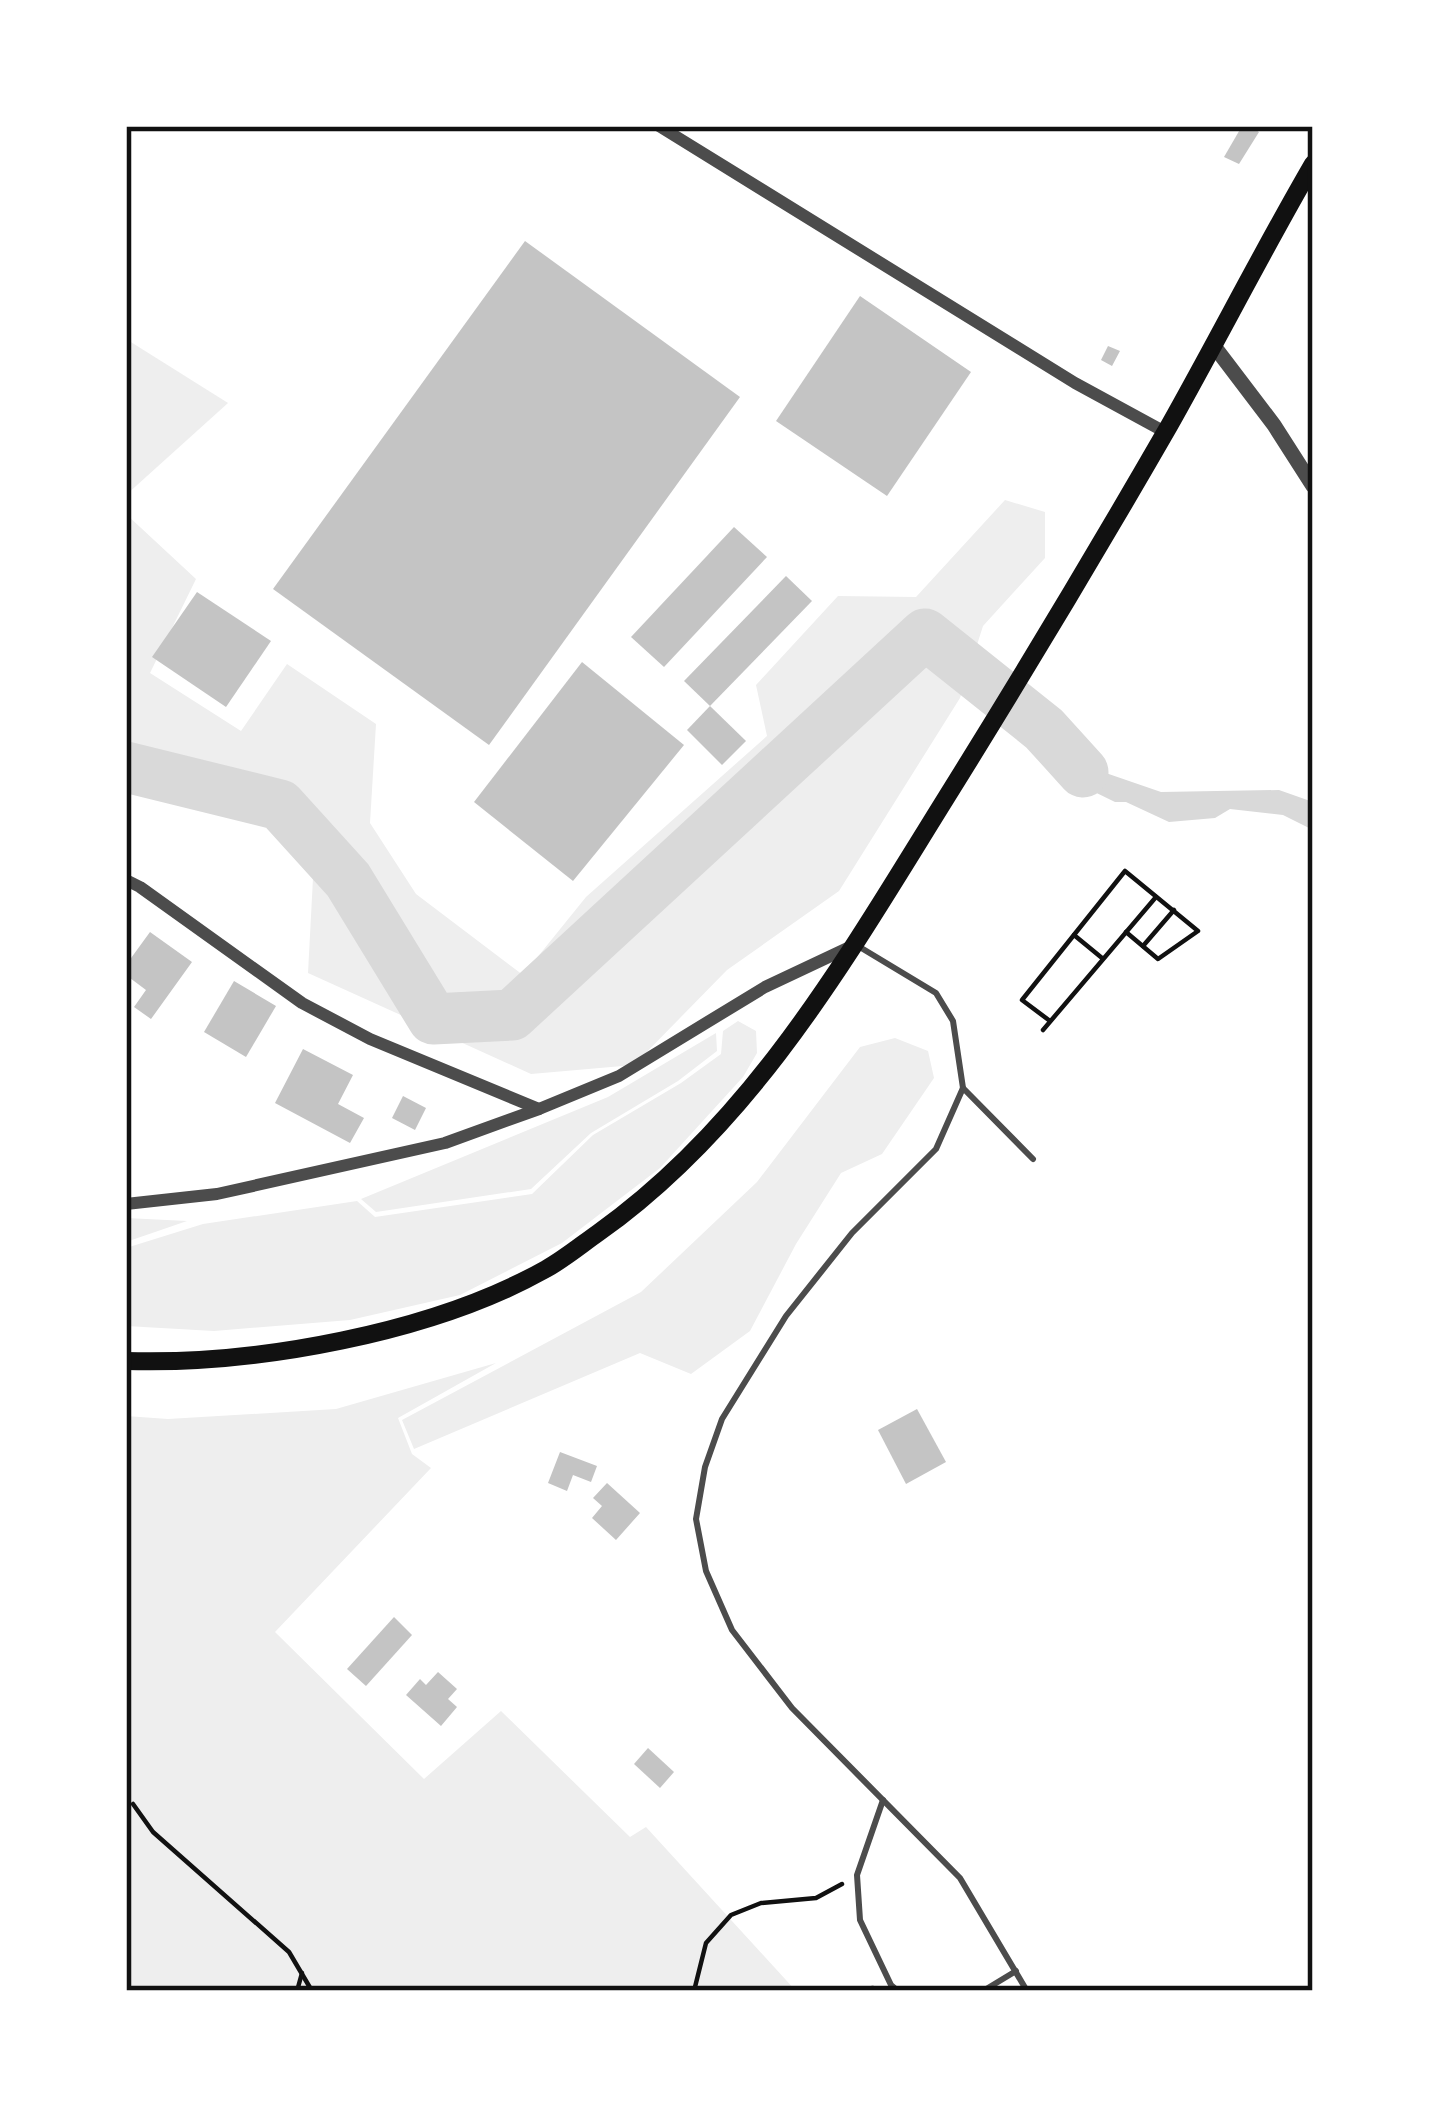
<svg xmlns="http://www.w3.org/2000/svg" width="1439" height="2117" viewBox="0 0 1439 2117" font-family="'PT Sans',sans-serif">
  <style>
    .green { fill: #eee }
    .water { fill: #d9d9d9 }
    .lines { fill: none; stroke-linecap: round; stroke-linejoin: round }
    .river { stroke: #d9d9d9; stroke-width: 51 }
    .building { fill: #c4c4c4 }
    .path { stroke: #111; stroke-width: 4.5 }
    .service { stroke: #4c4c4c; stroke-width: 6 }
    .minor { stroke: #4c4c4c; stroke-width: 12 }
    .tertiary { stroke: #4c4c4c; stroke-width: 15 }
    .primary { stroke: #111; stroke-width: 18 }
    .neatline { fill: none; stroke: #111; stroke-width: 4.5 }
  </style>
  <rect width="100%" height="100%" fill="#fff"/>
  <g class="green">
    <path d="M 126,339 L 228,403 L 126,495 Z"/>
    <path d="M 1005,500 L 1045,512 L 1045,558 L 983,626 L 960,698 L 839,891 L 727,970 L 634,1065 L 531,1074 L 308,973 L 316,821 L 126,790 L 126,514 L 196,579 L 150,673 L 241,731 L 287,664 L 376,724 L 370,823 L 416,894 L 523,975 L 586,897 L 767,736 L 756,685 L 838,596 L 916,597 Z"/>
    <path d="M 738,1021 L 756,1031 L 757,1053 L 743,1077 L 660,1168 L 562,1243 L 460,1295 L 350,1320 L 214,1331 L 126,1326 L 126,1248 L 203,1224 L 357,1201 L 375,1217 L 532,1194 L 593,1135 L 681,1083 L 721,1054 L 723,1031 Z"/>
    <path d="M 716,1033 L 717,1051 L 678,1081 L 591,1133 L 531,1189 L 376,1212 L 361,1199 L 608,1097 Z"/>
    <path d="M 895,1038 L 928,1051 L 934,1078 L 882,1154 L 841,1173 L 796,1244 L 750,1331 L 691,1374 L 640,1353 L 414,1449 L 402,1420 L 641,1292 L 757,1182 L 860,1047 Z"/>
    <path d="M 126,1218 L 187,1221 L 126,1242 Z"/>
    <path d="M 496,1363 L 398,1418 L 412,1454 L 431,1468 L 275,1632 L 424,1779 L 501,1711 L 630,1837 L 646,1827 L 796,1991 L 126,1991 L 126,1416 L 168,1419 L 336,1409 Z"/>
  </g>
  <path class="water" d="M 1043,713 L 1100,771 L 1161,792 L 1279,790 L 1313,802 L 1313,830 L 1283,815 L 1230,809 L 1215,818 L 1169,822 L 1126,802 L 1115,802 L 1070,780 L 1047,746 L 1030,734 Z"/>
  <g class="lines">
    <path class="river" d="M 126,767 L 280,805 L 348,880 L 433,1019 L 512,1015 L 925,634 L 1044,729 L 1083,772"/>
  </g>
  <g class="building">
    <path d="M 1242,126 L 1250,126 L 1259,132 L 1239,164 L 1224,157 Z"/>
    <path d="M 525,241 L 740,397 L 489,745 L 273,589 Z"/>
    <path d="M 860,296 L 971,372 L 887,496 L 776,421 Z"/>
    <path d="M 1108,346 L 1120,351 L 1112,366 L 1101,360 Z"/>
    <path d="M 734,527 L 767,557 L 664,667 L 631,637 Z"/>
    <path d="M 786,576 L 812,601 L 710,706 L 684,681 Z"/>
    <path d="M 197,592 L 271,641 L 226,707 L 152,657 Z"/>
    <path d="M 582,662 L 684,745 L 573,881 L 474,802 Z"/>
    <path d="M 710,706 L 746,741 L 722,765 L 687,730 Z"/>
    <path d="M 150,932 L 192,962 L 151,1019 L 134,1007 L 146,990 L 126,975 L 126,965 Z"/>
    <path d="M 234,981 L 276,1006 L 246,1057 L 204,1032 Z"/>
    <path d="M 303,1049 L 353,1075 L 338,1104 L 364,1118 L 350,1143 L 275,1103 Z"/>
    <path d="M 403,1096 L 426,1108 L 415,1130 L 392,1118 Z"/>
    <path d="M 917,1409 L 946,1462 L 906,1484 L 878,1430 Z"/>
    <path d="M 560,1452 L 597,1466 L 591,1482 L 573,1475 L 567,1491 L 548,1483 Z"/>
    <path d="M 607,1483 L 640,1513 L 616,1540 L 592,1518 L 602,1506 L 593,1498 Z"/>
    <path d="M 394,1617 L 412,1635 L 366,1686 L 347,1669 Z"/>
    <path d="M 438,1672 L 457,1689 L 448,1699 L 457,1707 L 441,1726 L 406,1695 L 420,1679 L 426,1685 Z"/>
    <path d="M 648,1748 L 674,1772 L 660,1788 L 634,1764 Z"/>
  </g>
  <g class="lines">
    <g class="path">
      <path d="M 1074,935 L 1102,958"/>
      <path d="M 1143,946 L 1174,910"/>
      <path d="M 1050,1021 L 1022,1000 L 1125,871 L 1198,931 L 1158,959 L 1126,932"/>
      <path d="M 1043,1030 L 1156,897"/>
      <path d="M 133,1804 L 153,1832 L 289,1952 L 312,1991"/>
      <path d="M 297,1991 L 302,1973"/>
      <path d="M 694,1991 L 706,1943 L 731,1915 L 761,1903 L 816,1898 L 842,1884"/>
      <path d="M 847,1991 L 873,1988"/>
    </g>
    <g class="service">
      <path d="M 858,946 L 936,993 L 953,1021 L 963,1088 L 936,1149 L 852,1233 L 786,1316 L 722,1419 L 705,1467 L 696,1519 L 706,1571 L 732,1630 L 792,1708 L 960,1878 L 1027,1991"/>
      <path d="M 963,1088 L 1033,1159"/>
      <path d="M 883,1800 L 857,1875 L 860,1920 L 891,1985 L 898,1991"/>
      <path d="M 983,1991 L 1016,1971"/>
    </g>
    <g class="minor">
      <path d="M 659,126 L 1075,383 L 1165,432"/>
      <path d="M 126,880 L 140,887 L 302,1003 L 370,1039 L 539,1109"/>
      <path d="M 126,1204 L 217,1194 L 445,1143 L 539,1109 L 619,1076 L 765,987 L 852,946"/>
    </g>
    <path class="tertiary" d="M 1214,346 L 1274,425 L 1313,486"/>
    <path class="primary" d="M 126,1361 C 256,1365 432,1333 546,1269 C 564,1259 581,1245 598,1233 C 753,1123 847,957 946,798 C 1022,676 1097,551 1169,426 C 1218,339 1263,250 1313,164"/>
  </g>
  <rect width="1439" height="2117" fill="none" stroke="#ffffff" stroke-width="258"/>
  <rect x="129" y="129" width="1181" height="1859" class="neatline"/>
</svg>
